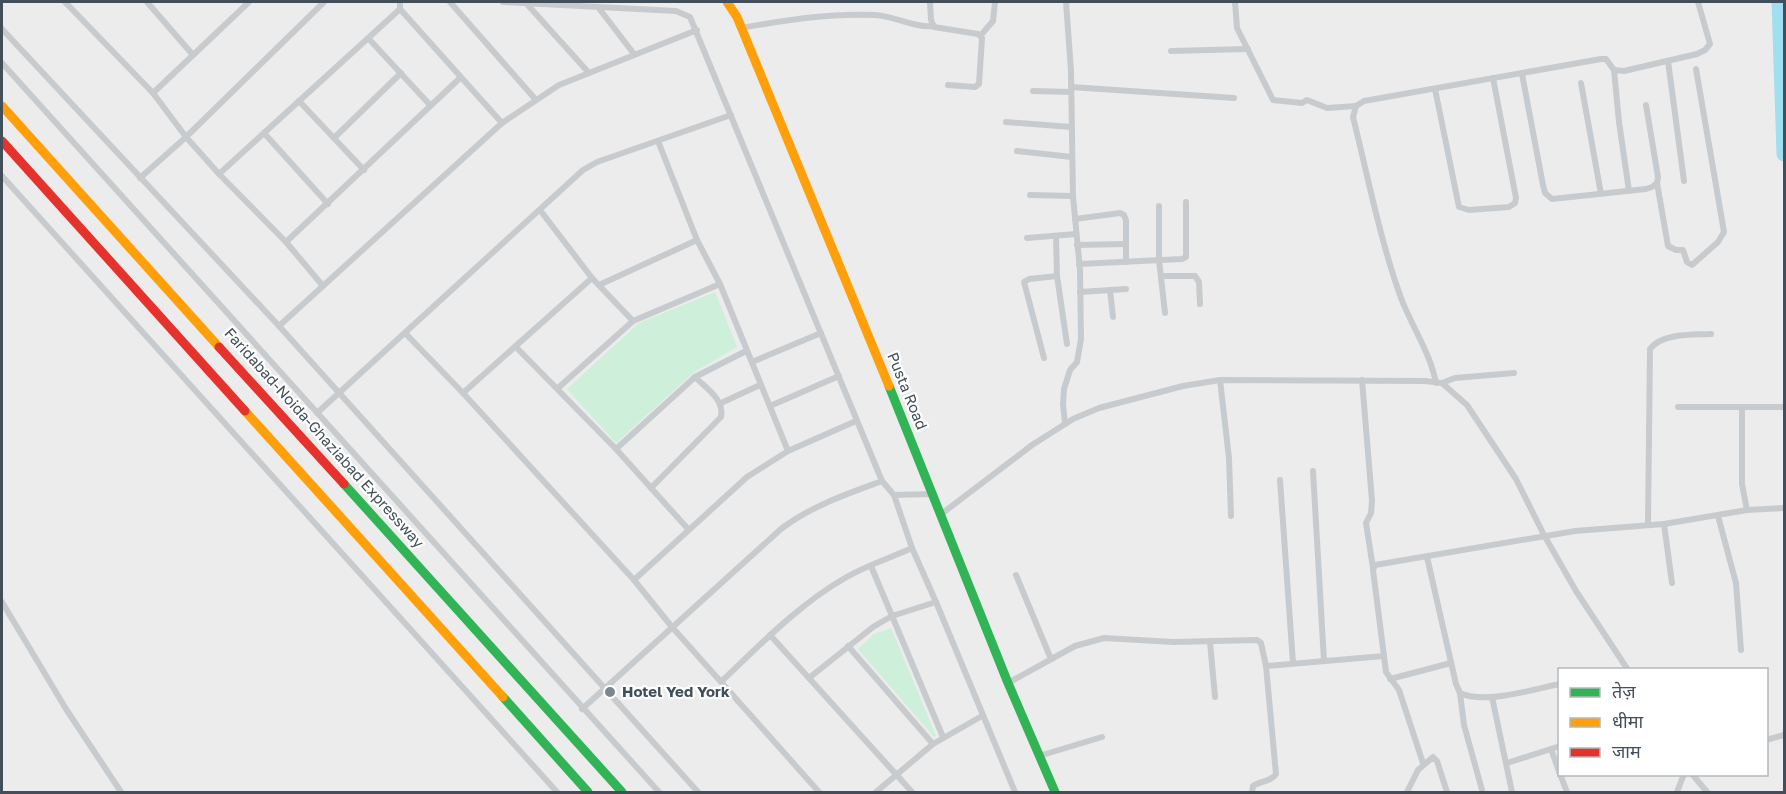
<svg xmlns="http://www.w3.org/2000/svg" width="1786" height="794" viewBox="0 0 1786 794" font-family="'Golos Text','Noto Sans Devanagari',sans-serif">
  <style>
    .green { fill: #ceefda }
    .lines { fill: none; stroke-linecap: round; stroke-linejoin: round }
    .river { stroke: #9fdff0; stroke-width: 15 }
    .street { stroke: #c8cbcd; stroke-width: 6 }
    .fast { stroke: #30b455; stroke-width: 9 }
    .slow { stroke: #ff9f0a; stroke-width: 9 }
    .jam { stroke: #e5322d; stroke-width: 9 }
    .poi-dot { fill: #7e868d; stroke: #fff; stroke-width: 2 }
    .labels { text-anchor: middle; stroke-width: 4.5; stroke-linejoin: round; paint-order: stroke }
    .street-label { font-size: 15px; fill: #424f5a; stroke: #fff }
    .poi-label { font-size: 15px; font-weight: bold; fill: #424f5a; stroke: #fff; text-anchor: start }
  </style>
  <rect width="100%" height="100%" fill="#edecec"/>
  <g class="green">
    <path d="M 715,292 L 737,347 L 693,373 L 616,443 L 567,389 L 639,323 Z"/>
    <path d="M 891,628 L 936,736 L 934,737 L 858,649 L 874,634 Z"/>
  </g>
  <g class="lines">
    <path class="river" d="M 1779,2 L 1784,154"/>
    <g class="street">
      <path d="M 65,2 L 153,93 L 186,137 L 219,174"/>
      <path d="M 147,2 L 193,55"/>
      <path d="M 400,2 L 400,9 L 502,123"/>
      <path d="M 450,2 L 536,100"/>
      <path d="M 503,2 L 676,11 L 690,17 L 882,481 L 894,495 L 932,494"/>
      <path d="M 930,2 L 931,20 L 934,27 L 978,34 L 982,38 L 979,84 L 975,87 L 948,85"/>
      <path d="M 1235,2 L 1237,28 L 1273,100 L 1302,103 L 1307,100 L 1327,108 L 1356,106"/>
      <path d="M 526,3 L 589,73"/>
      <path d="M 598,7 L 634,54"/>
      <path d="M 741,28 C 786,20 829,13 875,15 C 895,16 914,28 934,26"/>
      <path d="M 2,29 L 279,326 L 698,792"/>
      <path d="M 981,35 L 993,21 L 995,2"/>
      <path d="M 369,39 L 430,105"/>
      <path d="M 1171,51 L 1248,49"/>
      <path d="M 1668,61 L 1684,181"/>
      <path d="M 2,63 L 659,792"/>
      <path d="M 1614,70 L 1619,122 L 1629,191"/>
      <path d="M 1522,74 L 1543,185 L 1545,193 L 1552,199 L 1646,189 L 1652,187 L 1657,183 L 1658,177 L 1646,105"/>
      <path d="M 1581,83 L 1601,194"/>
      <path d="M 1071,87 L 1234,98"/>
      <path d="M 1435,89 L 1459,207 L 1469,210 L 1509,207 L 1515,203 L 1516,198 L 1493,78"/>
      <path d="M 1033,91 L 1071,92"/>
      <path d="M 153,93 L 249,2"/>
      <path d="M 299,101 L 364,170"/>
      <path d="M 1006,122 L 1071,127"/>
      <path d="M 264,133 L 328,204"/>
      <path d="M 334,138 L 401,73"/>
      <path d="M 658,141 L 697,240 L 720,284 L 788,451"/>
      <path d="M 1017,151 L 1072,157"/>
      <path d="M 2,176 L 557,792"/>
      <path d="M 140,178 L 186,137 L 324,2"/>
      <path d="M 1657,183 L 1668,246 L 1676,250 L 1683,250 L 1687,262 L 1692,265 L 1718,242 L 1724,232 L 1696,69"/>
      <path d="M 1030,195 L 1073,196"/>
      <path d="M 1159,206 L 1159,260 L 1165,313"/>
      <path d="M 540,210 L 592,278 L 633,321"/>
      <path d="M 1075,219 L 1120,213 L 1124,215 L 1126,220 L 1126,262"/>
      <path d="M 1056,236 L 1057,276 L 1067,344"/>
      <path d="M 1027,238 L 1076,234"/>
      <path d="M 286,242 L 460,78"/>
      <path d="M 1077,245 L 1126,244"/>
      <path d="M 1079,264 L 1182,259 L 1186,257 L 1186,202"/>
      <path d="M 1161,276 L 1195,276 L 1199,282 L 1200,304"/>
      <path d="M 599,285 L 697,240"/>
      <path d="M 323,286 L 286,242 L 219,174 L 400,9"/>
      <path d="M 1110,290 L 1113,317"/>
      <path d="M 1080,292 L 1126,289"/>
      <path d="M 279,326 L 502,123 L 559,85 L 697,30"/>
      <path d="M 405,333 L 463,393 L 634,580 L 672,627 L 819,792"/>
      <path d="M 516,347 L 616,449 L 688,529"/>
      <path d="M 1044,358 L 1024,282 L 1029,279 L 1057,276"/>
      <path d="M 752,362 L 821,333"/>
      <path d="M 1220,380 L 1229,458 L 1231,516"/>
      <path d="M 1362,380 L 1372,501 L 1371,513 L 1366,523 L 1373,568"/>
      <path d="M 1436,383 C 1430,352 1412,327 1401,298 C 1380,240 1368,177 1353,117 L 1356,106 L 1364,101 L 1601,59 L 1606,59 L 1614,70 L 1624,71 L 1697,54 L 1705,50 L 1710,44 L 1698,2"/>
      <path d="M 1442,383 L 1455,378 L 1514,373"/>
      <path d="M 558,388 L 633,321 L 720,284"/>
      <path d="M 463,393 L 592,278"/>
      <path d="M 721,403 L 760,385"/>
      <path d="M 770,406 L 839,376"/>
      <path d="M 1678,407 L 1784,407"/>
      <path d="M 1742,408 L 1742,484 L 1747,510"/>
      <path d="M 317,413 L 583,170 L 597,162 L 731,115"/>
      <path d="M 1065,424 L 1063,404 L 1064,389 L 1070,370 L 1077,362 L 1081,339 L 1080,270 L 1073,196 L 1071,71 L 1066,2"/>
      <path d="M 616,449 L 695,377 L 746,351"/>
      <path d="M 1313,471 L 1324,661"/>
      <path d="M 1280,480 L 1293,663"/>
      <path d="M 651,488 L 721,417 C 725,400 706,388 695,377"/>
      <path d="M 894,495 L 912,548 L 936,602 L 1015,792"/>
      <path d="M 940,515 L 1032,445 L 1073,419 L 1099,408 L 1183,386 L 1220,380 L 1425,381 L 1442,383 L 1467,405 L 1516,479 L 1544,535 L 1576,591 L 1628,670"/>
      <path d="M 1718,516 L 1736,583 L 1741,650"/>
      <path d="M 1664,524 L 1672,583"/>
      <path d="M 1648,525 L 1650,349 C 1662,333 1692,335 1711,334"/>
      <path d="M 1427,557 L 1456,684 L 1460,693 C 1485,705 1533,689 1560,684"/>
      <path d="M 871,566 L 943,737"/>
      <path d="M 1016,575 L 1051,659"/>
      <path d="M 634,580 L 747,477 L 788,451 L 856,421"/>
      <path d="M 2,602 L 66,709 L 121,792"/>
      <path d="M 770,635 L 912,792"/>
      <path d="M 1210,642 L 1215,697"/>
      <path d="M 848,646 L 933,744"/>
      <path d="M 1266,666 L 1384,656"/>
      <path d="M 809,678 L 873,627 L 892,616 L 936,602"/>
      <path d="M 1390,679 L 1451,663"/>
      <path d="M 722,681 C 760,645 798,605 845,578 C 865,566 890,558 912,548"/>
      <path d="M 1008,683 L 1075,646 L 1104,638 L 1173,642 L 1257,640 L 1261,643 L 1266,666 L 1276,774 C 1271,782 1260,781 1253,786 L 1252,792"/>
      <path d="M 1460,693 L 1464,725 L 1482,790"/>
      <path d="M 1492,697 L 1512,792"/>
      <path d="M 582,709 L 781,529 C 811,506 847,494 882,481"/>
      <path d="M 1766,740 L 1784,735"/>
      <path d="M 1551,749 L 1560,774"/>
      <path d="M 1039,756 L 1102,737"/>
      <path d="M 1423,763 L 1399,690 L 1386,672 L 1373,570 L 1375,565 L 1575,531 L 1664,524 L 1747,510 L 1784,508"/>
      <path d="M 1507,763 L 1560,746"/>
      <path d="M 1560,774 L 1567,792"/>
      <path d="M 1692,774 L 1707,792"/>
      <path d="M 876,792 L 933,744 L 982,716"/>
      <path d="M 1407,792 L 1418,770 L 1433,757 L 1437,761 L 1447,792"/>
      <path d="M 1677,792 L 1684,774"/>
    </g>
    <g class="fast">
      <path d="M 889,386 L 1008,683 L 1055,792"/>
      <path d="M 344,484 L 622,792"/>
      <path d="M 503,697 L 588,792"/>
    </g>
    <g class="slow">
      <path d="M 727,2 L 737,17 L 889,386"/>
      <path d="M 2,106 L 219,347"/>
      <path d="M 245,411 L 503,697"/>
    </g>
    <g class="jam">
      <path d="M 2,141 L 245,411"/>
      <path d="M 219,347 L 344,484"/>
    </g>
  </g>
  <circle class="poi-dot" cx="610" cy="692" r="6"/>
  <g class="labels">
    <g class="street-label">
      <text transform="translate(907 391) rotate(68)" y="5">Pusta Road</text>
      <text transform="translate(324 438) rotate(48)" y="5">Faridabad-Noida-Ghaziabad Expressway</text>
    </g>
    <g class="poi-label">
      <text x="622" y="697">Hotel Yed York</text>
    </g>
  </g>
  <rect width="1786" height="794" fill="none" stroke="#424f5a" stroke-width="6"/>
  <rect x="1558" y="668" width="210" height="108" fill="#ffffff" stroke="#b3b9bd" stroke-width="1.5"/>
  <rect x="1570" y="688" width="30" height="9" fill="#30b455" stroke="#b3b9bd" stroke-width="1.5"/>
  <text x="1612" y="698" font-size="18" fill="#424f5a">तेज़</text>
  <rect x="1570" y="718" width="30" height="9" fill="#ff9f0a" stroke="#b3b9bd" stroke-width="1.5"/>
  <text x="1612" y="728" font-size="18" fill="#424f5a">धीमा</text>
  <rect x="1570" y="748" width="30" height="9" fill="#e5322d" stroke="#b3b9bd" stroke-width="1.5"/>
  <text x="1612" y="758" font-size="18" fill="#424f5a">जाम</text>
</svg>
